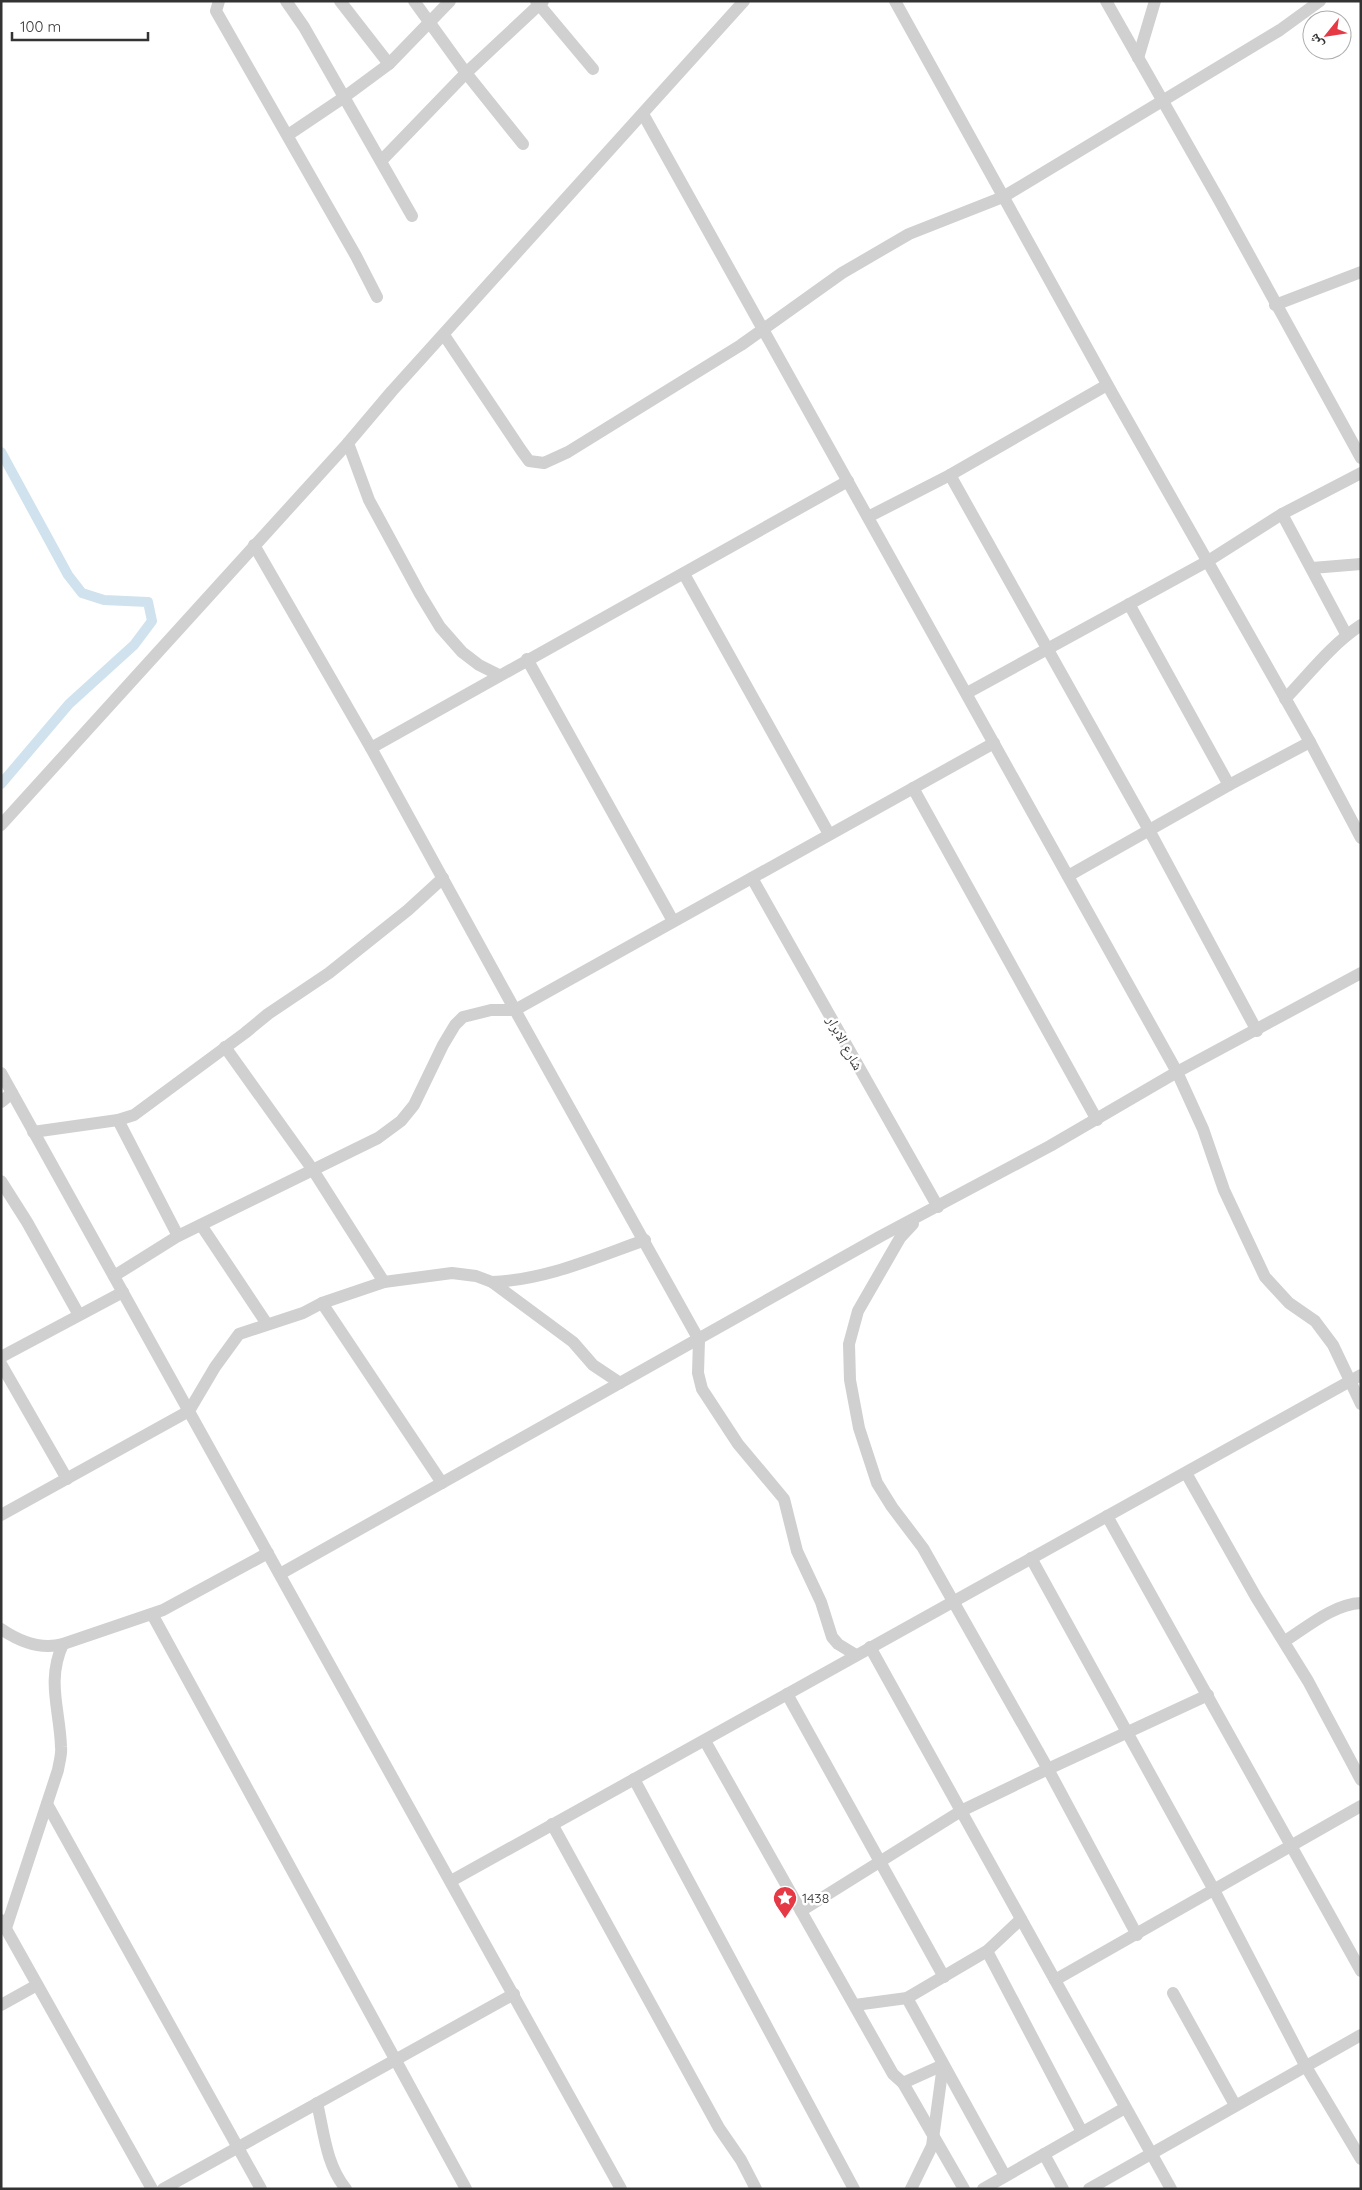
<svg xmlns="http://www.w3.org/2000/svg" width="1362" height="2190" viewBox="0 0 1362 2190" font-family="Quicksand,'Noto Naskh Arabic',sans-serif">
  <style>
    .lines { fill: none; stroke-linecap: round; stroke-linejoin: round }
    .canal { stroke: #cfe2ee; stroke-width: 10 }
    .minor { stroke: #d0d0d0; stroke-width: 12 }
    .labels { text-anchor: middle; stroke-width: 5; stroke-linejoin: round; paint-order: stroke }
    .street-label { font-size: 14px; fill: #333; stroke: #fff }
    .poi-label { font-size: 14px; fill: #333; stroke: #fff; text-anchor: start }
  </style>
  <rect width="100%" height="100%" fill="#fff"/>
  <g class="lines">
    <path class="canal" d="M 1,452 L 68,575 L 82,593 L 104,600 L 148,602 L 152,621 L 134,645 L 69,704 L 1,784"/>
    <g class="minor">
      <path d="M 219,1 L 216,11 L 356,256 L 377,297"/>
      <path d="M 286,1 L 304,27 L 412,216"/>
      <path d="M 340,1 L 389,64"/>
      <path d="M 414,1 L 466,73 L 523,144"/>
      <path d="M 536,1 L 593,69"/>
      <path d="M 895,1 L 1112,393 L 1310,742 L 1361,838"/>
      <path d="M 1106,1 L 1219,200 L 1361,458"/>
      <path d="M 1138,58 L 1155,1"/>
      <path d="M 643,114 L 1177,1072 L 1203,1129 L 1224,1190 L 1265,1277 L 1289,1303 L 1315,1321 L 1333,1345 L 1361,1404"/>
      <path d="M 288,135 L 343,98 L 389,64 L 450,1"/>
      <path d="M 381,161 L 466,73 L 543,1"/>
      <path d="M 1275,305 L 1361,272"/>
      <path d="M 444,335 L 521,450 L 529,461 L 544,463 L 568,452 L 741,345 L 842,273 L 909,234 L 1003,197 L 1280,30 L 1320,1"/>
      <path d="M 348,443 L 369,500 L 420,594 L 440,627 L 462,652 L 479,665 L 499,675"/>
      <path d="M 950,475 L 1149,830 L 1257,1031"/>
      <path d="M 1282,514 L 1346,634"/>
      <path d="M 868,517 L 950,475 L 1107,385"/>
      <path d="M 254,545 L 371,748 L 515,1010 L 699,1340 L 698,1373 L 702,1389 L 738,1444 L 784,1499 L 797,1551 L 821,1602 L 832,1637 L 838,1644 L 856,1655"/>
      <path d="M 1312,568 L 1361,564"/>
      <path d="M 684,574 L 829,834"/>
      <path d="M 1129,604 L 1229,785"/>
      <path d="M 527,659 L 673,921"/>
      <path d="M 967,693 L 1208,561 L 1282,514 L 1361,473"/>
      <path d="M 1285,699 C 1310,673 1331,645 1361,625"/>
      <path d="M 371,748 L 848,481"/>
      <path d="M 913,788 L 1097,1120"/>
      <path d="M 1,825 L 348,443 L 392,391 L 744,1"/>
      <path d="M 1068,876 L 1229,785 L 1310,742"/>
      <path d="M 752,878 L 938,1207"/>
      <path d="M 225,1047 L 313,1170 L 384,1282"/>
      <path d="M 1,1073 L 621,2189"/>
      <path d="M 1,1102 L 12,1093"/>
      <path d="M 118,1120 L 178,1236"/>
      <path d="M 33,1132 L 118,1120 L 134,1115 L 245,1033 L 268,1014 L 329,973 L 408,910 L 443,878"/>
      <path d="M 1,1181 L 27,1222 L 79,1315"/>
      <path d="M 913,1224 L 900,1238 L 858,1311 L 849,1344 L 850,1380 L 859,1428 L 877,1483 L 892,1507 L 923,1548 L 1048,1769 L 1137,1935"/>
      <path d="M 201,1225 L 267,1324"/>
      <path d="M 114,1276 L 178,1236 L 378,1138 L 401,1121 L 414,1105 L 443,1045 L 455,1025 L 463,1017 L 491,1010 L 515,1010 L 994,743"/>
      <path d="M 492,1282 C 546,1280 594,1258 645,1240"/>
      <path d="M 322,1303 L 442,1483"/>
      <path d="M 1,1357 L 123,1292"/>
      <path d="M 1,1364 L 67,1479"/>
      <path d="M 1186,1473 L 1256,1597 L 1308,1681 L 1361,1780"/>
      <path d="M 1,1515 L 189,1411 L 215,1367 L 239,1334 L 303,1313 L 322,1303 L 384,1282 L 452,1273 L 476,1276 L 492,1282 L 573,1342 L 593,1365 L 620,1383"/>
      <path d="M 1107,1516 L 1361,1971"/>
      <path d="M 1031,1558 L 1214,1890 L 1305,2065 L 1361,2159"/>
      <path d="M 280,1574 L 881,1236 L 1050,1146 L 1177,1072 L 1361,973"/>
      <path d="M 152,1614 L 466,2189"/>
      <path d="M 1,1629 C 20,1642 41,1650 63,1644 L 163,1610 L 268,1553"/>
      <path d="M 1285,1641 C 1307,1627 1334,1604 1361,1603"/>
      <path d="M 870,1647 L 1171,2189"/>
      <path d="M 787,1694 L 944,1977"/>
      <path d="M 705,1741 L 893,2074 L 903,2083 L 964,2189"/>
      <path d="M 634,1779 L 854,2189"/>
      <path d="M 47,1804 L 261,2189"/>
      <path d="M 552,1824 L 719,2128 L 741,2160 L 756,2189"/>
      <path d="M 451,1881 L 1361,1375"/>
      <path d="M 801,1911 L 961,1811 L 1048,1769 L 1208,1695"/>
      <path d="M 1,1920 L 152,2189"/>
      <path d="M 6,1928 L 58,1770 C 59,1763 62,1754 61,1747 C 60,1710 46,1681 63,1644"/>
      <path d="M 987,1951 L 1082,2132"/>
      <path d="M 1055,1980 L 1361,1806"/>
      <path d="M 1173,1993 L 1235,2105"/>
      <path d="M 907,1998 L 1005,2176"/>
      <path d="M 1,2005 L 37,1985"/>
      <path d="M 855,2005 L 907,1998 L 987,1951 L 1021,1919"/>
      <path d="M 903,2083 L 943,2065"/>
      <path d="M 317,2103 C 324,2132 326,2165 346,2189"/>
      <path d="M 1044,2154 L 1063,2189"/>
      <path d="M 163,2189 L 514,1994"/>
      <path d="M 911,2189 L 932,2146 L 943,2065"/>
      <path d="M 983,2189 L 1125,2108"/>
      <path d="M 1089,2189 L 1361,2035"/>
    </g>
  </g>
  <defs>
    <g id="sight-pin" transform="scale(1.25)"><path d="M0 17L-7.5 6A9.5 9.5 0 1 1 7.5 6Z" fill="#e63946" stroke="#fff"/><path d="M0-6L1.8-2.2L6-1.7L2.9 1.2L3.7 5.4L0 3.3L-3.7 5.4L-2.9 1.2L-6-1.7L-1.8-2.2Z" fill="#fff"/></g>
  </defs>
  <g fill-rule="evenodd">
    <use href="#sight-pin" x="785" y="1898"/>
  </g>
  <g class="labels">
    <g class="street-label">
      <text transform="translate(845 1043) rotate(61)" y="5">شارع الابرار</text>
    </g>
    <g class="poi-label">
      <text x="802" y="1903">1438</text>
    </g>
  </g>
  <rect width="1362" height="2190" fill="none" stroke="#333333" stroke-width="5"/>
  <g transform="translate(1327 35) rotate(240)"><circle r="24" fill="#ffffff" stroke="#adadad"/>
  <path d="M0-4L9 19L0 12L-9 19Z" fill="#e63946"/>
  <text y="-8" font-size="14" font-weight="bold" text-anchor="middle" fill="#333333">ش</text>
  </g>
  <path d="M12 32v8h136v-8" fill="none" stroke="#333333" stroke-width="2.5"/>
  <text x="20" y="32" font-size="15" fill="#333333" stroke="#ffffff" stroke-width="4" paint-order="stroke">100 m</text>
</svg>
